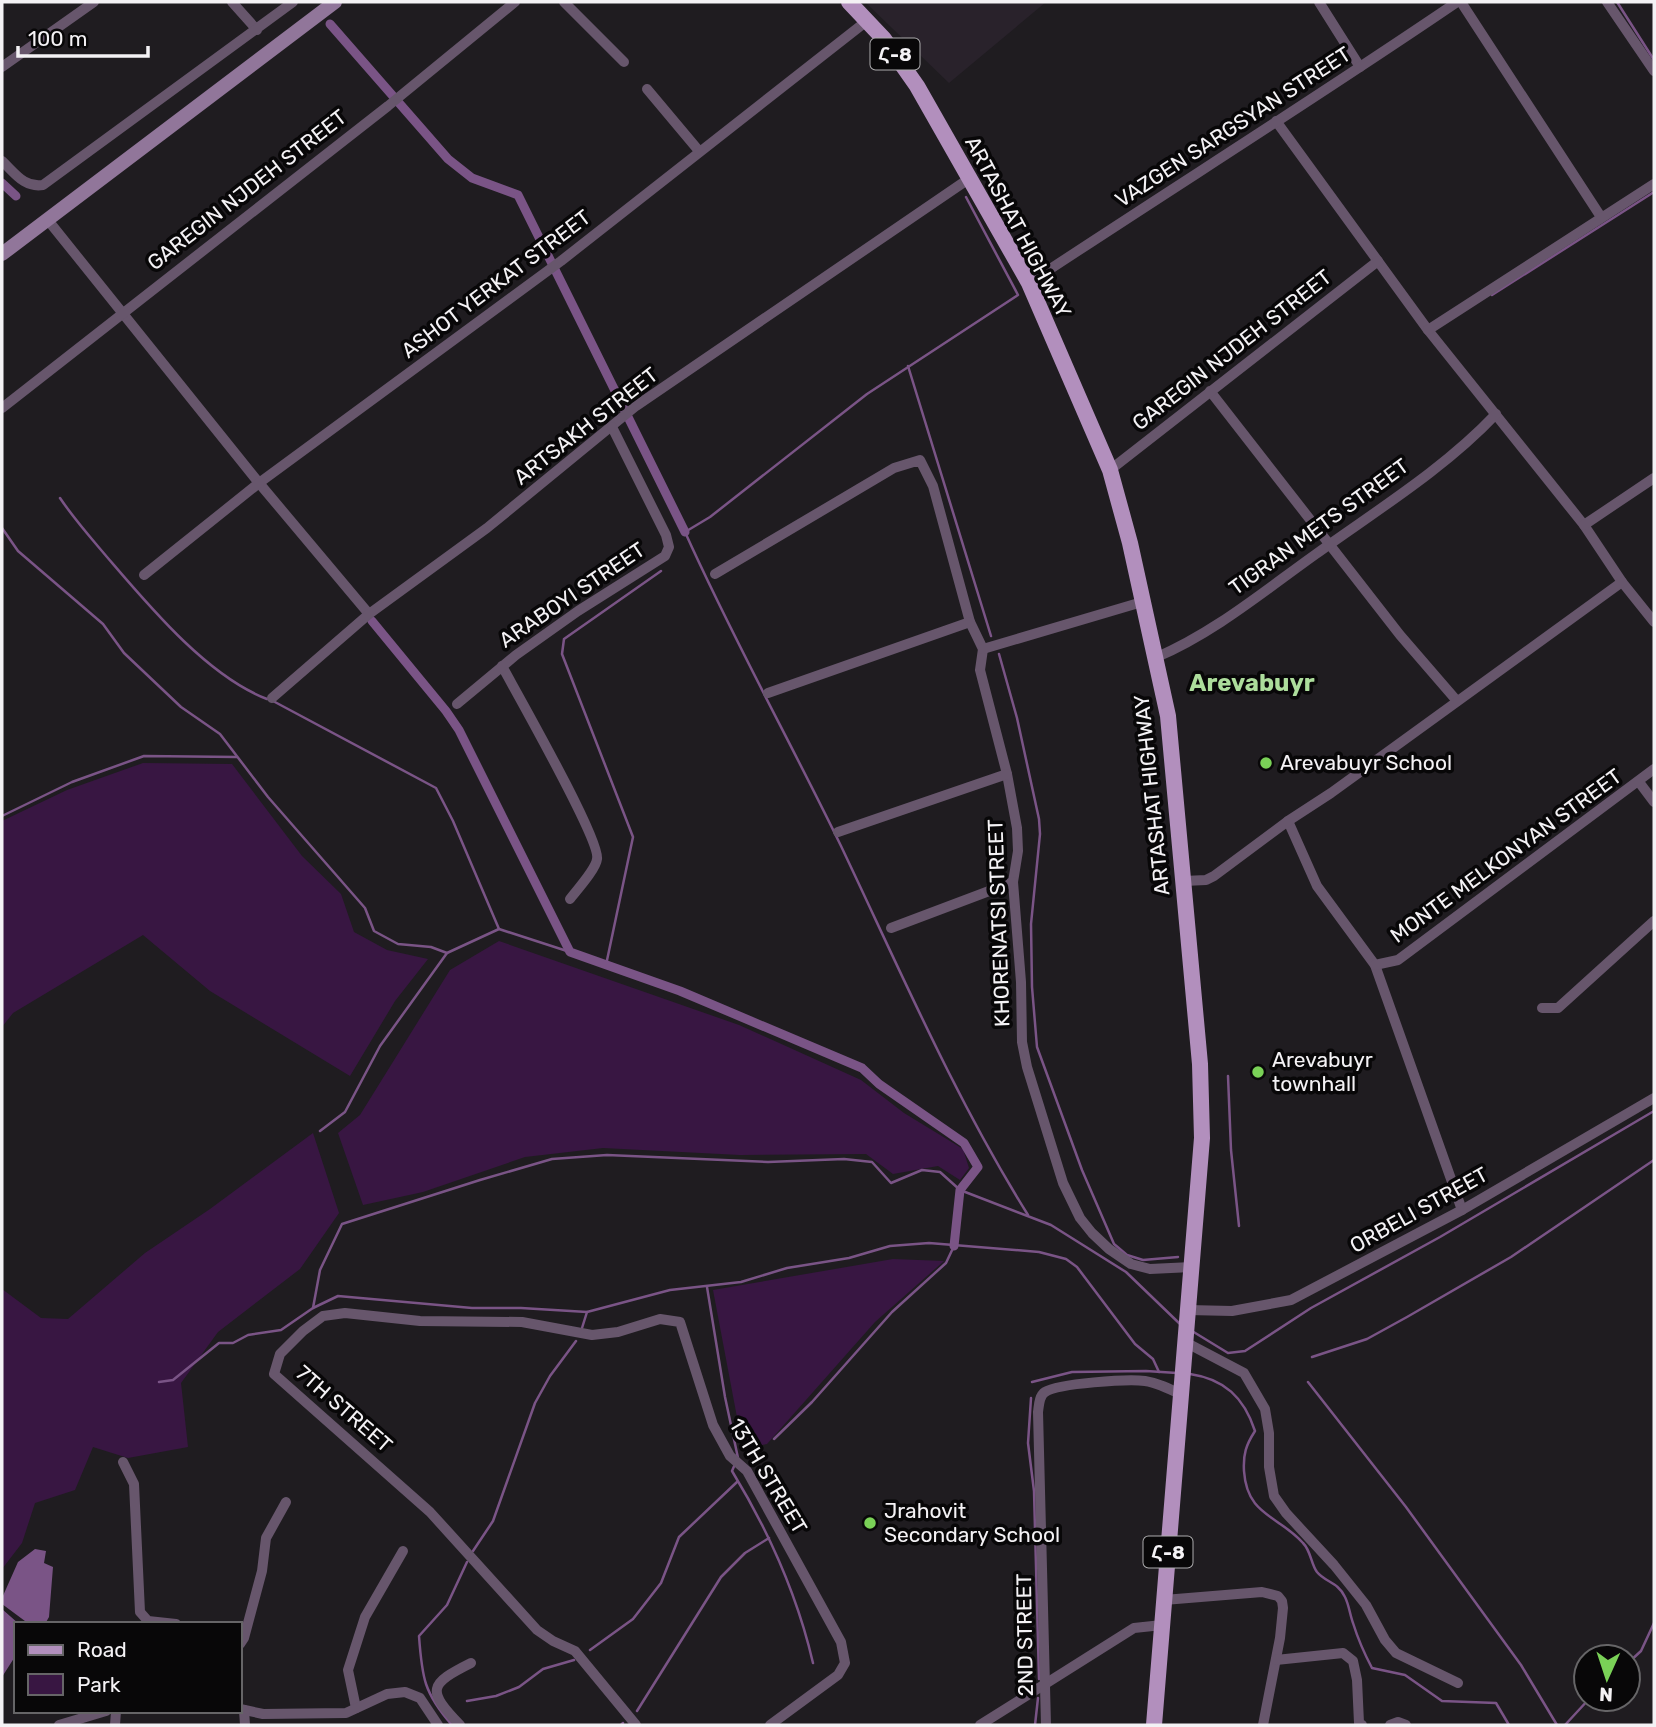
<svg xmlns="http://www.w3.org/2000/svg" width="1656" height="1727" viewBox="0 0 1656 1727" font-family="Rubik,'Noto Sans Armenian',sans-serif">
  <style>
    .built { fill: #29222b }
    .green { fill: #381642 }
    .water { fill: #7a5486 }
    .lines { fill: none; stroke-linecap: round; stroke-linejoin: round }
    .stream { stroke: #7a5486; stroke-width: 2.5 }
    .canal { stroke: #7a5486; stroke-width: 9 }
    .street { stroke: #67566c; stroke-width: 10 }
    .secondary { stroke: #91769a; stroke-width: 14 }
    .primary { stroke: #b28fbd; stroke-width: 16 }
    .poi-dot { fill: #7ad157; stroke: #080708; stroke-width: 2.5 }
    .labels { text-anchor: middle; stroke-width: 7; stroke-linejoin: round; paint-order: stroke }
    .shield { fill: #080708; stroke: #adacae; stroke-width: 2 }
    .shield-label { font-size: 19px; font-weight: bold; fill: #f4f2f5 }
    .street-label { font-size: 21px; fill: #f4f2f5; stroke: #080708 }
    .poi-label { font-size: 21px; fill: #f4f2f5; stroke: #080708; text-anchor: start }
    .quarter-label { font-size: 24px; font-weight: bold; fill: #addd9c; stroke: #080708 }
  </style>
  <rect width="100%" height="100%" fill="#1f1c20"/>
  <path class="built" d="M 865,2 L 1046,2 L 949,83 Z"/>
  <g class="green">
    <path d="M 143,763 L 232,764 L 302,856 L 341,894 L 354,932 L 387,950 L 428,959 L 395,1001 L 350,1076 L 210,991 L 143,935 L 13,1013 L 2,1027 L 2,821 L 67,790 Z"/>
    <path d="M 499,941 L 739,1025 L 861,1080 L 904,1113 L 963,1149 L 969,1168 L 960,1180 L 938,1166 L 893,1174 L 866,1154 L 740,1155 L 603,1148 L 525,1157 L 423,1192 L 363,1205 L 338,1133 L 360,1115 L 450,970 Z"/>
    <path d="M 313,1133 L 339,1213 L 300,1269 L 218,1332 L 181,1383 L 188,1447 L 128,1458 L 93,1447 L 75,1490 L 35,1503 L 22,1543 L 2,1569 L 2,1289 L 41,1318 L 68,1319 L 145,1253 L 210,1209 Z"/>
    <path d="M 893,1259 L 944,1261 L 875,1322 L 767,1444 L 743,1449 L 713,1290 Z"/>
  </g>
  <g class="water">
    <path d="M 35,1549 L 46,1551 L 44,1563 L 53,1567 L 49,1617 L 45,1624 L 29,1624 L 2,1604 L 2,1598 L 18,1562 Z"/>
    <path d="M 2,1609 L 19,1624 L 16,1624 L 16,1655 L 2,1677 Z"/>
  </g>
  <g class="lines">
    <g class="stream">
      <path d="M 1617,2 L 1654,60"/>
      <path d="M 966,197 L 1018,295 L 867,394 L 710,517 L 685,532 C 733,639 790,741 841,846 C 900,970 955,1098 1028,1215"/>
      <path d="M 1492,295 L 1654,192"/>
      <path d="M 908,366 L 991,636"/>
      <path d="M 60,498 C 74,519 91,538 107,557 C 149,606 207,676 267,699"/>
      <path d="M 2,528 L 18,551 L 103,624 L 124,653 L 181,707 L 220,734 L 268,797 L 365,908 L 374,931 L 398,944 L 431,947 L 447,953 L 499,929"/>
      <path d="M 999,654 L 1017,718 L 1039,819 L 1040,834 L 1031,924 L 1032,987 L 1037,1047 L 1082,1170 L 1114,1244 L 1127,1255 L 1143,1260 L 1178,1257"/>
      <path d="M 273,701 L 436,788 L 453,821 L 499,929 L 570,952"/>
      <path d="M 2,816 L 72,782 L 144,756 L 237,757"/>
      <path d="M 606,965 L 633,837 L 562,654 L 564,639 L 661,571"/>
      <path d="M 1228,1076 L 1231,1150 L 1239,1226"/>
      <path d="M 320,1131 L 345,1112 L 380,1046 L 447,953"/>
      <path d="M 707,1287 L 725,1397 L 738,1458"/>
      <path d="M 313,1308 L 320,1270 L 342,1224 L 480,1180 L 552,1159 L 607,1155 L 768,1162 L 844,1159 L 872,1162 L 891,1183 L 922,1170 L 940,1172 L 960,1190 L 1051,1225 L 1126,1272 L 1180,1324"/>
      <path d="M 582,1328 L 587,1312"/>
      <path d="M 1192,1331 L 1228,1353 L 1245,1351 L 1311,1308 L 1440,1237 L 1654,1111"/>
      <path d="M 1312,1357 L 1367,1339 L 1407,1317 L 1511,1257 L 1654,1160"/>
      <path d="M 1190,1374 C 1224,1379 1244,1397 1255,1431 C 1246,1445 1243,1454 1244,1471 C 1247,1516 1278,1515 1303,1543 C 1311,1551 1311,1564 1317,1572 C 1325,1582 1338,1582 1345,1597 C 1349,1605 1350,1615 1353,1623 C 1358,1639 1364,1653 1372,1668 L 1405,1675 L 1442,1701 L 1496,1703 L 1509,1725"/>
      <path d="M 159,1382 L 173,1380 L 219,1343 L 233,1343 L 248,1335 L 281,1330 L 313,1308 L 338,1296 L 472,1308 L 521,1308 L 587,1312 L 670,1290 L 741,1282 L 787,1268 L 849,1258 L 890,1246 L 929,1243 L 1039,1252 L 1066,1259 L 1077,1267 L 1135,1344 L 1153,1359 L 1159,1372"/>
      <path d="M 1032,1382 L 1072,1372 L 1146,1371 L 1177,1373"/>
      <path d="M 1308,1382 L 1406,1507 L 1521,1665 L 1557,1725"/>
      <path d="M 1031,1398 L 1028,1443 L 1034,1491 L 1039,1679"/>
      <path d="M 774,1439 L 812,1402 L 892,1312 L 946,1263 L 954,1246"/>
      <path d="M 735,1464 L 732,1471 C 768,1530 797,1594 813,1663"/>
      <path d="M 473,1551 L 493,1521 L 535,1403 L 550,1376 L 576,1341"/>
      <path d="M 590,1650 L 633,1619 L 661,1583 L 679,1537 L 737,1482"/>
      <path d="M 1628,1663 L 1641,1651 L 1654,1623"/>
      <path d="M 467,1701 L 496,1696 L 519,1687 L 543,1669 L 574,1660"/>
      <path d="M 637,1711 L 721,1577 L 745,1553 L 769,1538"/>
      <path d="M 452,1725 C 424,1693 422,1678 419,1636 L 447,1605 L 467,1562"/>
      <path d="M 621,1725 L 623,1723"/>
      <path d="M 1035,1725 L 1038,1698"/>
      <path d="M 1565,1725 L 1589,1699"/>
    </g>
    <g class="canal">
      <path d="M 330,24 L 448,159 L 472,178 L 518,195 L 685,532"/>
      <path d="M 2,183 L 16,196"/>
      <path d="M 372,621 L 446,711 L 459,730 L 570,952 L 680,991 L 862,1068 L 879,1084 L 964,1143 L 978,1167 L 960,1190 L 954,1246"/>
    </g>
    <g class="street">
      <path d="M 232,2 L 257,30"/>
      <path d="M 564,2 L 624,62"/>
      <path d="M 1319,2 L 1360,67"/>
      <path d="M 1461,2 L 1601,217"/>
      <path d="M 1607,2 L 1654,71"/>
      <path d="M 2,67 L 94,2"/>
      <path d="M 647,89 L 699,151"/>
      <path d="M 1276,121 L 1428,330 L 1584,525 L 1622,582 L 1654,622"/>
      <path d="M 2,161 C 15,173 24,188 43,185 L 293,2"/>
      <path d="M 47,219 L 259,483 L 369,614"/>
      <path d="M 1029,283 C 1171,189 1316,98 1457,2"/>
      <path d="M 1428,330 L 1654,184"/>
      <path d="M 1210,391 L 1400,635 L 1457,701"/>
      <path d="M 2,408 L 388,106 L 515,2"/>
      <path d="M 1110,470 L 1378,261"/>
      <path d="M 1584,525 L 1654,478"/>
      <path d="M 715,574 L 894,468 L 920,460 L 933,486 L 970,622 L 983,649 L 980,670 L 1007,774 L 1017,828 L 1018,851 L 1013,882 L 1021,982 L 1022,1042 L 1027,1067 L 1063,1183 L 1080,1218 L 1092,1233 L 1109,1249 L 1131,1264 L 1150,1269 L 1192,1267"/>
      <path d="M 144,575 L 259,483 L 561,261 L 868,20"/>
      <path d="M 983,649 L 1142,602"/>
      <path d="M 1155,658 C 1214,633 1264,591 1316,554 C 1377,510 1444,469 1496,414"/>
      <path d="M 502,666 C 516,692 601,841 597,859 C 596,869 577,890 570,899"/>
      <path d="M 768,693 L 970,622"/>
      <path d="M 272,698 L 369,614 L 487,528 L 636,406 L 970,178"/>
      <path d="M 457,704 L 516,655 L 578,611 L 665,556 L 669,547 L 666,535 L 612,427"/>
      <path d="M 1639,782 L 1654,802"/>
      <path d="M 1288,821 L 1317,886 L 1375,965 L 1462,1210"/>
      <path d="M 838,832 L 1007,774"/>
      <path d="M 1184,881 L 1206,880 L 1214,876 L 1288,821 L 1331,793 L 1622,582"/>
      <path d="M 891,928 L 1013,882"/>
      <path d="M 1375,965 L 1398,960 L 1654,769"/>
      <path d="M 1542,1008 L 1558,1008 L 1654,921"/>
      <path d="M 1188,1310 L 1232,1311 L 1291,1300 L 1462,1210 L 1654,1098"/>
      <path d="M 1185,1342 L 1244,1373 L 1265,1409 L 1269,1433 L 1269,1467 L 1274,1496 L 1286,1513 L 1334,1565 L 1366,1605 L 1385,1640 L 1396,1653 L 1458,1683"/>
      <path d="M 123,1462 L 134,1484 L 140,1612 L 148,1621 L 176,1624"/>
      <path d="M 1164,1600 L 1262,1592 L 1278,1596 L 1282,1601 L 1283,1608 L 1280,1638 L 1263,1725"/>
      <path d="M 240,1644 L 244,1638 L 262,1571 L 266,1538 L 286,1502"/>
      <path d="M 1276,1660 L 1343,1653 L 1353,1661 L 1357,1680 L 1359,1723 L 1362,1725"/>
      <path d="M 356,1708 L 348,1670 L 365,1617 L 403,1551"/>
      <path d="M 240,1709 L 263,1714 L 346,1713 L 387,1694 L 405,1692 L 420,1698 L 438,1725"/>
      <path d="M 244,1710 L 245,1725"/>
      <path d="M 59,1725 L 106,1711"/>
      <path d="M 115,1725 L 116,1711"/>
      <path d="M 460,1725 C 426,1690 429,1684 471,1663"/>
      <path d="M 636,1725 L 575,1651 L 553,1641 L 537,1630 L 430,1512 L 274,1374 L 280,1354 L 303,1331 L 323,1316 L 345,1313 L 420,1321 L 522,1322 L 592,1335 L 618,1332 L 660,1319 L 680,1322 L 713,1425 L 730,1456 L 747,1471 L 841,1642 L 845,1663 L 838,1675 L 770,1725"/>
      <path d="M 980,1725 L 1134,1628 L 1162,1625"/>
      <path d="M 1046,1725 L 1038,1412 C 1039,1405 1039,1396 1045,1392 C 1059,1383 1128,1379 1145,1381 C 1158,1383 1170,1389 1182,1395"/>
      <path d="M 1390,1725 L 1398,1722 L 1406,1725"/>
    </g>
    <path class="secondary" d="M 2,254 L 335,2"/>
    <path class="primary" d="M 849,2 L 884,39 L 917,86 L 1029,283 L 1110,470 L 1130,543 L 1168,716 L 1200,1064 L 1202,1138 L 1154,1725"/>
  </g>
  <g class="poi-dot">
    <circle cx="1266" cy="763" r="7"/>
    <circle cx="1258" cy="1072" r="7"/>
    <circle cx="870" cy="1523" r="7"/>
  </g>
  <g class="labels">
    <g class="shield">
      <rect x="870.5" y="38.5" width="49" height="31" rx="5"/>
      <rect x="1143.5" y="1536.5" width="49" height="31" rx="5"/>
    </g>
    <g class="shield-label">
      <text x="895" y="61">Հ-8</text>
      <text x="1168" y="1559">Հ-8</text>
    </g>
    <g class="street-label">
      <text transform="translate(1233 127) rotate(-33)" y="7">VAZGEN SARGSYAN STREET</text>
      <text transform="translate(247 190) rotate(-38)" y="7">GAREGIN NJDEH STREET</text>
      <text transform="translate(1018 227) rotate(62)" y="7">ARTASHAT HIGHWAY</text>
      <text transform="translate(496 284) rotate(-37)" y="7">ASHOT YERKAT STREET</text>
      <text transform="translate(1232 350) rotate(-38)" y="7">GAREGIN NJDEH STREET</text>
      <text transform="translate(586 426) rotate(-38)" y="7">ARTSAKH STREET</text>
      <text transform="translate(1319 527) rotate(-36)" y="7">TIGRAN METS STREET</text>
      <text transform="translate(572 595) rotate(-34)" y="7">ARABOYI STREET</text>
      <text transform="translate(1152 795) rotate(-96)" y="7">ARTASHAT HIGHWAY</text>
      <text transform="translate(1506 856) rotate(-36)" y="7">MONTE MELKONYAN STREET</text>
      <text transform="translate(999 923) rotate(-92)" y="7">KHORENATSI STREET</text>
      <text transform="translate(1419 1210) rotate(-29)" y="7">ORBELI STREET</text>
      <text transform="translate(344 1409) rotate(41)" y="7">7TH STREET</text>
      <text transform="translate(768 1476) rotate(59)" y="7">13TH STREET</text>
      <text transform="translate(1025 1635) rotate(-91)" y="7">2ND STREET</text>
    </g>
    <g class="poi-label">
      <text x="1280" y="770">Arevabuyr School</text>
      <text x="1272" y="1067">Arevabuyr<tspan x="1272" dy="24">townhall</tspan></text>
      <text x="884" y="1518">Jrahovit<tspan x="884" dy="24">Secondary School</tspan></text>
    </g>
    <g class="quarter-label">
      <text x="1252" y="691">Arevabuyr</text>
    </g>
  </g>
  <rect width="1656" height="1727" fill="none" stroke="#f4f2f5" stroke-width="7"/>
  <rect x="14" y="1622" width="228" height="91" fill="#080708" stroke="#666567" stroke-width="2"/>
  <rect x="28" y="1645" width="35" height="10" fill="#b28fbd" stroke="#666567" stroke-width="2"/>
  <text x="77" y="1657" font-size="21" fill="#f4f2f5">Road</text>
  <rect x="28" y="1674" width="35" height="21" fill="#381642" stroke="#666567" stroke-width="2"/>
  <text x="77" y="1692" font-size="21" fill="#f4f2f5">Park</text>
  <g transform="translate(1607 1678) rotate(183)"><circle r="33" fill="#080708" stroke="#666567" stroke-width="2"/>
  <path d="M0-5L12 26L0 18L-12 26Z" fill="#7ad157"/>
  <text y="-10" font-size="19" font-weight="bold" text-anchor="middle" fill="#f4f2f5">N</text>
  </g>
  <path d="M18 46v10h130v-10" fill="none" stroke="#f4f2f5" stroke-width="3.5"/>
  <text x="28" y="46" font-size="21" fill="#f4f2f5" stroke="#080708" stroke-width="5" paint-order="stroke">100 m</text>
</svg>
